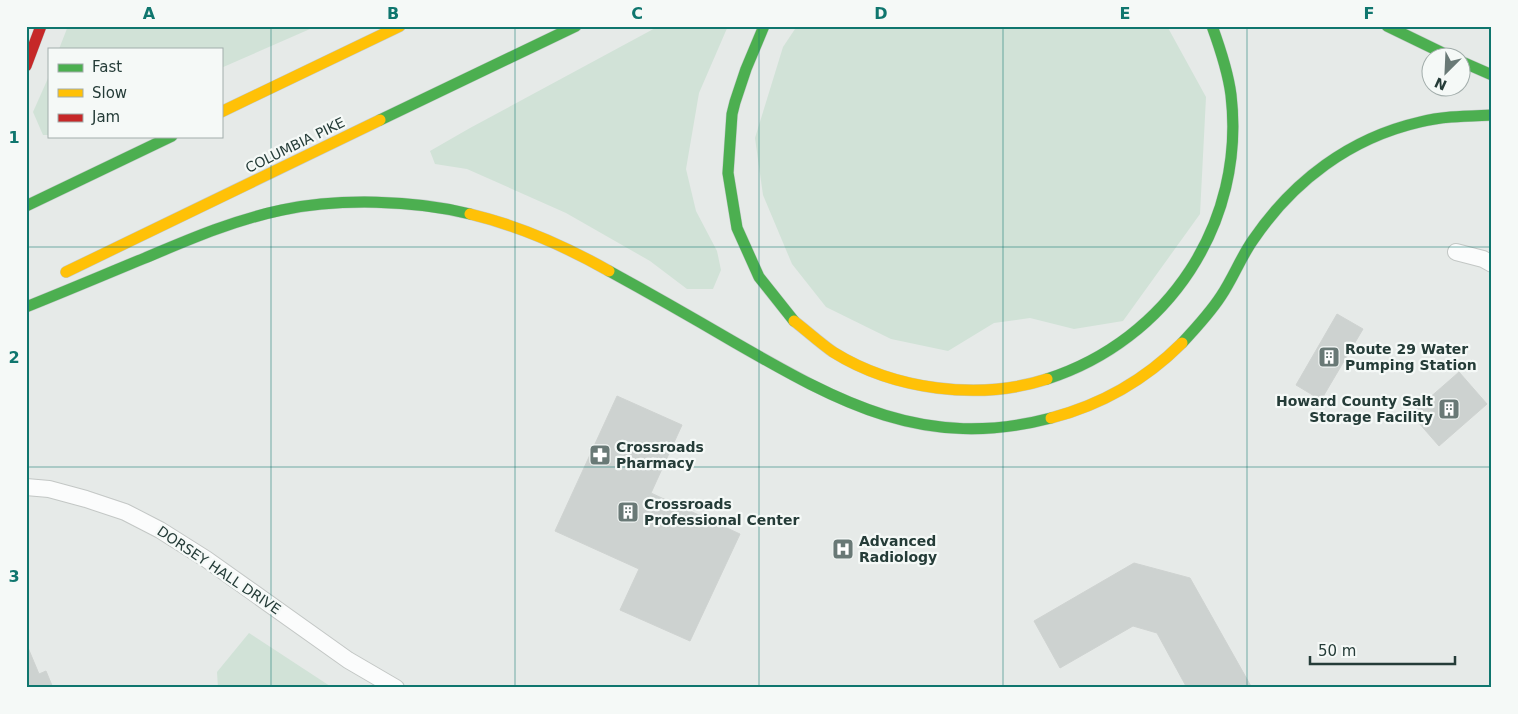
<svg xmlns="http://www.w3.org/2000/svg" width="1518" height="714" viewBox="0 0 1518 714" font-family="'DejaVu Sans',sans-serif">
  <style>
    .green { fill: #d1e2d7 }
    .building { fill: #cdd2d0; stroke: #cfd3d1 }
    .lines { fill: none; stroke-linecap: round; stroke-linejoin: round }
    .street-casing { stroke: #c3c7c5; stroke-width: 18 }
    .fast-casing { stroke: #c2c9c8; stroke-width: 12 }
    .slow-casing { stroke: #c2c9c8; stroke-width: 12 }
    .jam-casing { stroke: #c2c9c8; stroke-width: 12 }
    .street { stroke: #fbfcfc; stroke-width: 16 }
    .fast { stroke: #4caf50; stroke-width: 11 }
    .slow { stroke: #ffc107; stroke-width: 11 }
    .jam { stroke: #c62828; stroke-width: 11 }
    .grid { fill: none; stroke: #0f766e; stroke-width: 1; stroke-opacity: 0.55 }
    .labels { text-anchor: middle; stroke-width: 4.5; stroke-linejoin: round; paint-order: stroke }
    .street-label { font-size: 14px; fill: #253c38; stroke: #f5f9f7 }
    .poi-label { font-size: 14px; font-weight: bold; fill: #253c38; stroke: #f5f9f7; text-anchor: start }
    .neatline { fill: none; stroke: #0f766e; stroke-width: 2 }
    .grid-label { font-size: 16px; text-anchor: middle; font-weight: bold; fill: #0f766e }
  </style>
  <rect width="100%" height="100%" fill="#e6eae8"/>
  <g class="green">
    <path d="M 68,26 L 311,26 L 310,29 L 221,68 L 221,49 L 59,49 Z"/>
    <path d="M 659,26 L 728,26 L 699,93 L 686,169 L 696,211 L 717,251 L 721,270 L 713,289 L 687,289 L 650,261 L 566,213 L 467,169 L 435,164 L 430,151 L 470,128 Z"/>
    <path d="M 797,26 L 1167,26 L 1206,97 L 1200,214 L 1123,321 L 1074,329 L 1030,318 L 994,323 L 948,351 L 891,339 L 826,307 L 792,264 L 763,195 L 755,138 L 783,47 Z"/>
    <path d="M 49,76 L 49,135 L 43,135 L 33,112 Z"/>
    <path d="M 249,633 L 333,688 L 218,688 L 217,672 Z"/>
  </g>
  <g class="building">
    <path d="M 1337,314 L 1363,329 L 1321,400 L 1296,385 Z"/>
    <path d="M 1459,372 L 1487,404 L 1439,446 L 1411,414 Z"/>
    <path d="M 617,396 L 682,425 L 651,493 L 740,534 L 690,641 L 620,610 L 639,569 L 555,531 Z"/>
    <path d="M 1134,563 L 1190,578 L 1252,688 L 1187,688 L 1157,633 L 1133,626 L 1060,668 L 1034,621 Z"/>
    <path d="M 26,643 L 39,674 L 46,671 L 53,688 L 26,688 Z"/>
  </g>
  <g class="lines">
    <g class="street-casing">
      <g id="street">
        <path d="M 1456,252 L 1483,259 L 1492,264"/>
        <path d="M 26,487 L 49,489 L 86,499 L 125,512 L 160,530 L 206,559 L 348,660 L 396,688"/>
      </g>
    </g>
    <g class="fast-casing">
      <g id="fast">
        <path d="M 764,26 L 746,69 L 735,102 L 732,114 L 728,173 L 737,228 L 759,277 L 794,321"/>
        <path d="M 1387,26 L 1453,58"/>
        <path d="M 1460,61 L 1492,75"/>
        <path d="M 380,120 L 576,26"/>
        <path d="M 26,206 L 172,136"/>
        <path d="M 609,271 C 651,294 693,318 734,342 C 840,403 925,451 1051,418"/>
        <path d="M 26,307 C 66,291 106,274 145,258 C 190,239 234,220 282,210 C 339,198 414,200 470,214"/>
        <path d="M 1182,343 C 1196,328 1210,313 1221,296 C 1233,278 1241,257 1253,240 C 1293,181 1350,138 1420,122 C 1444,116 1468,116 1492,115"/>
        <path d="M 1047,379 C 1168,340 1246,223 1231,95 C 1228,71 1220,48 1212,26"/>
      </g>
    </g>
    <g class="slow-casing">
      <g id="slow">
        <path d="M 221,112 L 400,26"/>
        <path d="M 470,214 C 520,226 565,246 609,271"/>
        <path d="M 66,272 L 380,120"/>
        <path d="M 794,321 C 807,331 820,343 833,352 C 894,390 979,401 1047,379"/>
        <path d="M 1051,418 C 1101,405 1146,379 1182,343"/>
      </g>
    </g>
    <g class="jam-casing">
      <path id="jam" d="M 26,66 L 41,26"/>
    </g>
    <use href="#street" class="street"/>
    <use href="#fast" class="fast"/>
    <use href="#slow" class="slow"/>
    <use href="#jam" class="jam"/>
  </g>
  <path class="grid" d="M 271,26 L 271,688M 515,26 L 515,688M 759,26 L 759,688M 1003,26 L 1003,688M 1247,26 L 1247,688M 26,247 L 1492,247M 26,467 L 1492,467"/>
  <defs>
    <g id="building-square" transform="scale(1.125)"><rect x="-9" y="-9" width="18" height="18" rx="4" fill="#697976" stroke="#f5f9f7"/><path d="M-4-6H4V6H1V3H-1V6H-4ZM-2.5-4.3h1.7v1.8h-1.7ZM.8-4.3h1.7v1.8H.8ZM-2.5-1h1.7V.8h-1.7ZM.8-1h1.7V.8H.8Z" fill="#fff"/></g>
    <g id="pharmacy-square" transform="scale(1.125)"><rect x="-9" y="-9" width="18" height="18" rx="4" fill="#697976" stroke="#f5f9f7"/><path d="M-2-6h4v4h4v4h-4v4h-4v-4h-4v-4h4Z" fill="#fff"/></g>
    <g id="hospital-square" transform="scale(1.125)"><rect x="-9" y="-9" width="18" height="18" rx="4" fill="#697976" stroke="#f5f9f7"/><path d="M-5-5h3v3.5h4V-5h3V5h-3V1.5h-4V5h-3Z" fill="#fff"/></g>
  </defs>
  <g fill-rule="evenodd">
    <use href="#building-square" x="1329" y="357"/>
    <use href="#building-square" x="1449" y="409"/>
    <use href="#pharmacy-square" x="600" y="455"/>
    <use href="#building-square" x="628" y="512"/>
    <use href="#hospital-square" x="843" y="549"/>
  </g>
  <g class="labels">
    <g class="street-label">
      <text transform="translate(295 145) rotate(-26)" y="5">COLUMBIA PIKE</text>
      <text transform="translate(219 570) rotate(34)" y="5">DORSEY HALL DRIVE</text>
    </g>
    <g class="poi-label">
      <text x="1345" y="354">Route 29 Water<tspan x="1345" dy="16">Pumping Station</tspan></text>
      <text x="1433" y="406" text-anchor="end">Howard County Salt<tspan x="1433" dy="16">Storage Facility</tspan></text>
      <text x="616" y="452">Crossroads<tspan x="616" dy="16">Pharmacy</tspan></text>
      <text x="644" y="509">Crossroads<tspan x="644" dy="16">Professional Center</tspan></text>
      <text x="859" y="546">Advanced<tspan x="859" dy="16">Radiology</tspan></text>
    </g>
  </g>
  <rect width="1518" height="714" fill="none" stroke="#f5f9f7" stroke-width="55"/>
  <rect x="48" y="48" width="175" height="90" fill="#f5f9f7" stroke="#a2adab"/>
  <rect x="58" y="64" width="25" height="8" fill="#4caf50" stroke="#a2adab"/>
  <text x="92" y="72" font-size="15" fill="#253c38">Fast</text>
  <rect x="58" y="89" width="25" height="8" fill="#ffc107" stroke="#a2adab"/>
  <text x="92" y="98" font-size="15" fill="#253c38">Slow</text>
  <rect x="58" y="114" width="25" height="8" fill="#c62828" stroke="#a2adab"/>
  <text x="92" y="122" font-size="15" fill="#253c38">Jam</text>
  <g transform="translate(1446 72) rotate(204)"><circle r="24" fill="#f5f9f7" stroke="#a2adab"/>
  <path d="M0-4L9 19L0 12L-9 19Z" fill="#697976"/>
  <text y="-8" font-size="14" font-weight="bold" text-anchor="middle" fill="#253c38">N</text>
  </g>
  <path d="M1310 656v8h145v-8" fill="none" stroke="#253c38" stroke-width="2.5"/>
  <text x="1318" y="656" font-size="15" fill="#253c38" stroke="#f5f9f7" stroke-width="4" paint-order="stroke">50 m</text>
  <rect x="28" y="28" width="1462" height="658" class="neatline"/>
  <g class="grid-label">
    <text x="149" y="19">A</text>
    <text x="393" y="19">B</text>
    <text x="637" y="19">C</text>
    <text x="881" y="19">D</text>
    <text x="1125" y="19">E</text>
    <text x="1369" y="19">F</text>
    <text x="14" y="143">1</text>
    <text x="14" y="363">2</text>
    <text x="14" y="582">3</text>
  </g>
</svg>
